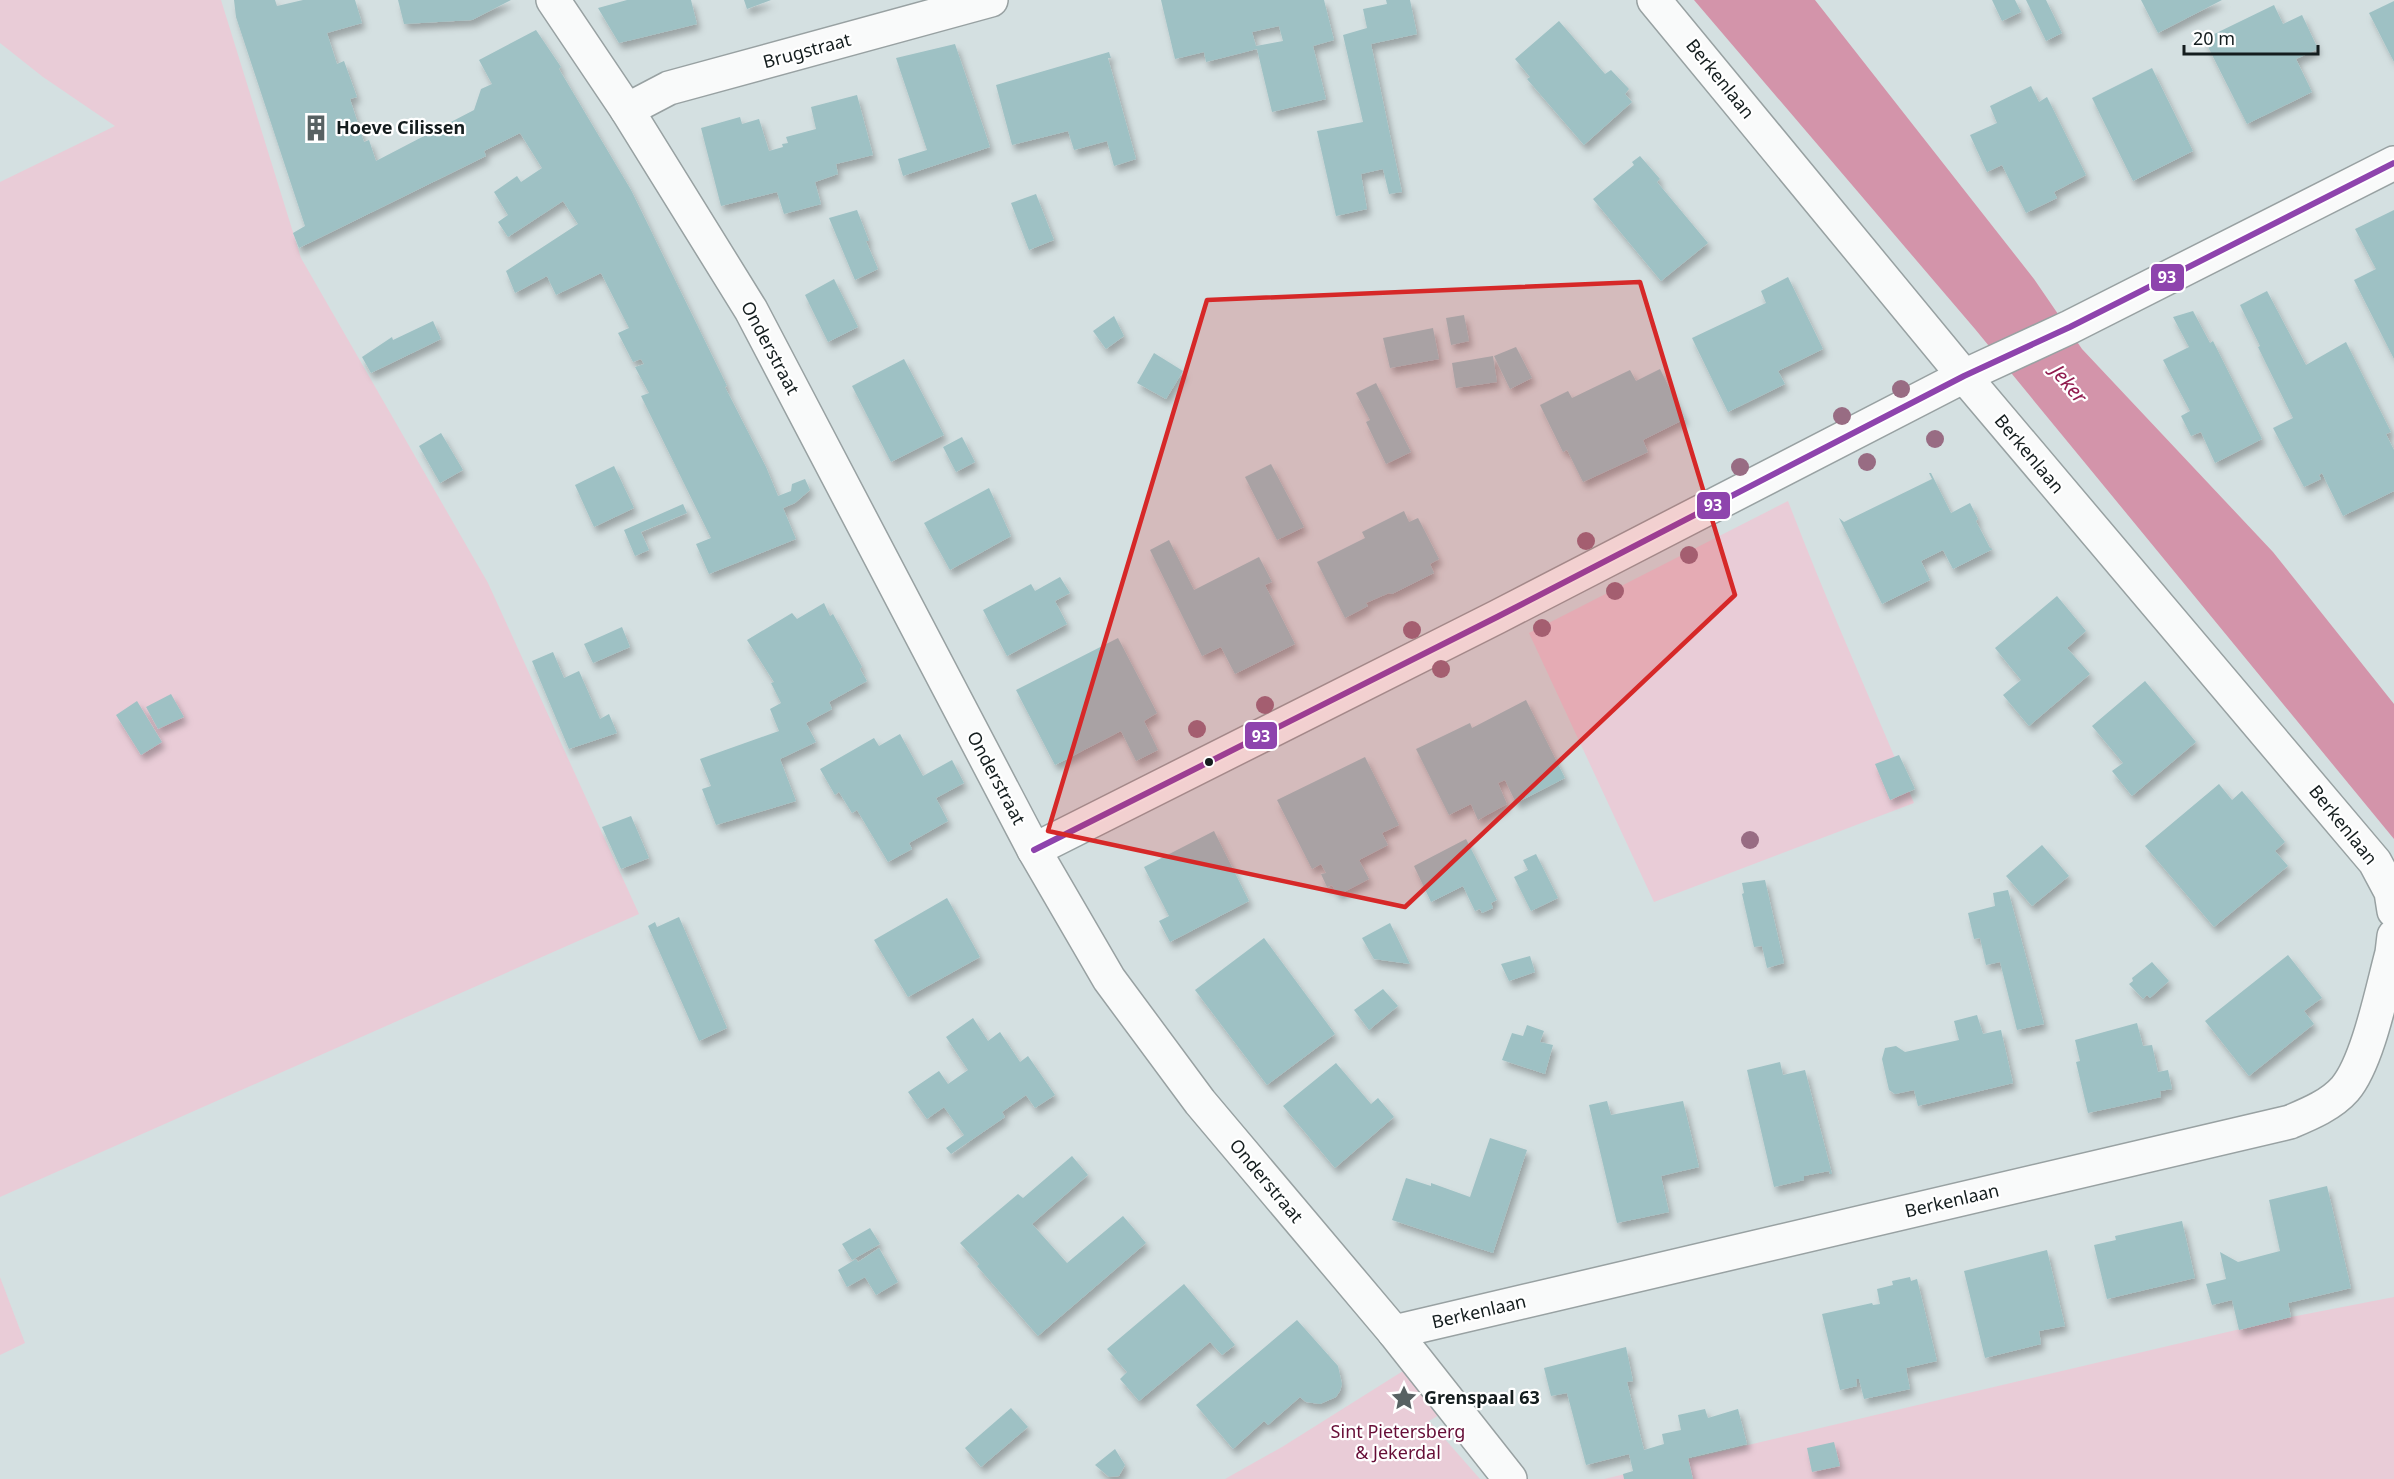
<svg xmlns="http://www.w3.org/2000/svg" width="2394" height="1479" viewBox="0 0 2394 1479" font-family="'Noto Sans',sans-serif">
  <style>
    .green { fill: #e9ccd7 }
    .water { fill: #d394aa }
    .building { fill: #9ec1c4; fill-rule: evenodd; filter: url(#shadow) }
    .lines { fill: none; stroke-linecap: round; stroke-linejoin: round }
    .minor-casing { stroke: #98a1a2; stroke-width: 36 }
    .minor { stroke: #f9fafa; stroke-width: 33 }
    .bus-1-casing { stroke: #fff; stroke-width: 10 }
    .bus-1 { stroke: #8e44ad; stroke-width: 6 }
    .tree { fill: #986c83 }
    .marked { fill: #d62828; fill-opacity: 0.2; stroke: #d62828; stroke-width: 4.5; stroke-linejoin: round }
    .bus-dot { fill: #141d1e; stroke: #fff; stroke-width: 2 }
    .labels { text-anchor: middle; stroke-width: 4.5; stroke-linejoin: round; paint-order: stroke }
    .street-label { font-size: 18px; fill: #141d1e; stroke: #fff }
    .poi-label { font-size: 18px; font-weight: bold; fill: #141d1e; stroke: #fff; text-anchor: start }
    .park-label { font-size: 18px; fill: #660d36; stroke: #fff }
    .water-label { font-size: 20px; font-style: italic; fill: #911d50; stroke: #fff }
    .line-badge { stroke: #fff; stroke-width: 2 }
    .badge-label { font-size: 16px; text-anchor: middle; font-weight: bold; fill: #fff }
  </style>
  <defs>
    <filter id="shadow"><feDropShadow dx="3.5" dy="6" stdDeviation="3" flood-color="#0004"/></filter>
  </defs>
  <rect width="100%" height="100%" fill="#d4e0e1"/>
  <g class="green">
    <path d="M 0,0 L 221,0 L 301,258 L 488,583 L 639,914 L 0,1197 L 0,182 L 115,126 L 43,77 L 0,43 Z"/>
    <path d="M 1788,501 C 1827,603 1872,702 1914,803 L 1654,902 L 1529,633 Z"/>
    <path d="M 0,1277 L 25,1343 L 0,1355 Z"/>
    <path d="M 2394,1297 L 2394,1479 L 1604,1479 L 2291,1317 Z"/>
    <path d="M 1403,1371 L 1441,1414 L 1429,1421 L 1480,1479 L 1225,1479 L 1282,1447 Z"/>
  </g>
  <path class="water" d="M 1694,0 L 1815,0 L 2034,279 L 2082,349 L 2273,552 L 2394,704 L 2394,839 L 1975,329 Z"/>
  <g class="building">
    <path d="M 234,0 L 275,0 L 277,6 L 303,0 L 355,0 L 362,23 L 327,33 L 337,64 L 344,61 L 357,97 L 350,99 L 364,142 L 369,140 L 376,161 L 474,110 L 481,89 L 492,84 L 479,60 L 536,30 L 561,67 L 559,69 L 631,190 L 727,386 L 725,387 L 766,467 L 778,496 L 791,491 L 792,484 L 805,479 L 810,490 L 795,503 L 783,508 L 796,539 L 709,574 L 696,544 L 711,538 L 641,396 L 649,393 L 635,367 L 644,364 L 641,359 L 633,362 L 618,333 L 629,328 L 601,273 L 556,295 L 547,276 L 515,293 L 506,271 L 578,224 L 563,201 L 508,237 L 498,222 L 508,215 L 494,192 L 517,176 L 521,182 L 542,168 L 520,133 L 484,151 L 486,156 L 299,248 L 293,233 L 305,226 L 236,17 Z"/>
    <path d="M 398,0 L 511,0 L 472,20 L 404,24 Z"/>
    <path d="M 627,0 L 691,0 L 697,24 L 619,43 L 598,8 Z"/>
    <path d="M 744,0 L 771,0 L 747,9 Z"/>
    <path d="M 1161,0 L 1324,0 L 1334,40 L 1313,46 L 1326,99 L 1272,112 L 1257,49 L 1206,62 L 1204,52 L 1175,59 ZM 1279,26 L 1283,41 L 1256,46 L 1252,32 Z"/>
    <path d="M 1386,0 L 1410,0 L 1417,34 L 1371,44 L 1402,192 L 1389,194 L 1383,169 L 1361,174 L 1367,209 L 1336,216 L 1317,131 L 1363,122 L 1343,35 L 1367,28 L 1363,9 L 1387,4 Z"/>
    <path d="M 1992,0 L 2015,0 L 2021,12 L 2002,21 Z"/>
    <path d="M 2026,0 L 2046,0 L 2062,33 L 2046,41 Z"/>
    <path d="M 2141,0 L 2222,0 L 2158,33 Z"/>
    <path d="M 2394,1 L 2394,62 L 2369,13 Z"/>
    <path d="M 2274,5 L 2283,24 L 2302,15 L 2318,49 L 2296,59 L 2312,92 L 2247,124 L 2204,39 Z"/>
    <path d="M 1559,21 L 1605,74 L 1611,70 L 1629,89 L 1625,94 L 1632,102 L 1584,145 L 1527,79 L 1530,77 L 1515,59 Z"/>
    <path d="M 955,44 L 990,147 L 903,176 L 898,159 L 927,150 L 896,58 Z"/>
    <path d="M 1109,52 L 1111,58 L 1108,58 L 1136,159 L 1114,166 L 1107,141 L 1074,150 L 1068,131 L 1012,145 L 996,85 Z"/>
    <path d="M 2152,68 L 2193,151 L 2133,181 L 2092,98 Z"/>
    <path d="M 2031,86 L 2039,102 L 2047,97 L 2086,175 L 2054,192 L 2057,198 L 2026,213 L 2002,165 L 1987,172 L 1970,135 L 1997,123 L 1990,106 Z"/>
    <path d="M 857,95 L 873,155 L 836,164 L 838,174 L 815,182 L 821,204 L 784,214 L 777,192 L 721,206 L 701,128 L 740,117 L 742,124 L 759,119 L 769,151 L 783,147 L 782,144 L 788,143 L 786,137 L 816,129 L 811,107 Z"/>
    <path d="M 1640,156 L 1660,179 L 1657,182 L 1708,243 L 1661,281 L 1593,199 L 1634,165 L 1632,162 Z"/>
    <path d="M 1036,194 L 1054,240 L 1029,250 L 1011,203 Z"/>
    <path d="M 857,210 L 869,241 L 866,241 L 878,269 L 855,280 L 829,218 Z"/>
    <path d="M 2394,210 L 2394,359 L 2354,280 L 2376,269 L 2355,229 Z"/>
    <path d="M 1788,277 L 1823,349 L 1778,371 L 1785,384 L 1728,412 L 1692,338 L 1766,303 L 1761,291 Z"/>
    <path d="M 834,279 L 858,327 L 828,342 L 805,295 Z"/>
    <path d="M 2267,291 L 2306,365 L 2346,342 L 2391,432 L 2386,434 L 2394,450 L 2394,491 L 2343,516 L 2322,473 L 2319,475 L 2321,479 L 2304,487 L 2273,428 L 2293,418 L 2258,347 L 2260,346 L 2240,305 Z"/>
    <path d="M 2193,311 L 2210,343 L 2213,341 L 2262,439 L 2215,463 L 2201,432 L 2191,436 L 2181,416 L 2190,411 L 2163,360 L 2189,347 L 2173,317 Z"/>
    <path d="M 1464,315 L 1469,341 L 1451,345 L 1446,318 Z"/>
    <path d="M 1114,316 L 1124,336 L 1106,349 L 1093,331 Z"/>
    <path d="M 433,321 L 441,339 L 371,373 L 362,357 L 392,337 L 393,340 Z"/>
    <path d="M 1433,328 L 1439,359 L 1390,368 L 1383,338 Z"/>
    <path d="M 1516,347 L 1532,378 L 1510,389 L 1494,356 Z"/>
    <path d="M 1154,353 L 1183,371 L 1166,399 L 1137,383 Z"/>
    <path d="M 1493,356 L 1497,382 L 1456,388 L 1452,363 Z"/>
    <path d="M 904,359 L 944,435 L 891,462 L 852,386 Z"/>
    <path d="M 1660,369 L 1685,419 L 1643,440 L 1648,452 L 1583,482 L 1567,450 L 1563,452 L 1540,405 L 1568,391 L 1572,398 L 1630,370 L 1636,381 Z"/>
    <path d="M 1376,383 L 1411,452 L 1386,464 L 1366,422 L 1370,420 L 1356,393 Z"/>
    <path d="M 441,433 L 463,470 L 440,483 L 419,446 Z"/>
    <path d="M 962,437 L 975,462 L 956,472 L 943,447 Z"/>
    <path d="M 1271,464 L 1304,527 L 1277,540 L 1245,477 Z"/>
    <path d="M 614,466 L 634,508 L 594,527 L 575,485 Z"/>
    <path d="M 1929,473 L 1931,473 L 1951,513 L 1970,503 L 1978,519 L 1976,521 L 1990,548 L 1993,549 L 1953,569 L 1943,550 L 1921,561 L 1930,580 L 1882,604 L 1839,518 L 1844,522 L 1932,479 Z"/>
    <path d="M 989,488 L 1011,536 L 950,570 L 924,523 Z"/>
    <path d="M 683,504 L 687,513 L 641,532 L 649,550 L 635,556 L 624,530 Z"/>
    <path d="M 1404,511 L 1409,522 L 1418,518 L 1439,559 L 1430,564 L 1434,573 L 1392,594 L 1389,593 L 1366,603 L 1368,606 L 1345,618 L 1317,562 L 1365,538 L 1362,532 Z"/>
    <path d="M 1169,540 L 1194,590 L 1259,557 L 1272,582 L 1265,585 L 1295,644 L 1235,674 L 1221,647 L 1202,656 L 1150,550 Z"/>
    <path d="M 1060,577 L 1070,593 L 1055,601 L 1067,624 L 1007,656 L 983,610 L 1031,584 L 1035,591 Z"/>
    <path d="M 2057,596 L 2086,631 L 2067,648 L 2090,674 L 2029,726 L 2003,695 L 2021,680 L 1995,648 Z"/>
    <path d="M 824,603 L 830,616 L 833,614 L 862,667 L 860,669 L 867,681 L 829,702 L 832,709 L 806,723 L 816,742 L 780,759 L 796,801 L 716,825 L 702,789 L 711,786 L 700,759 L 779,731 L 770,709 L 781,703 L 771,683 L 774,682 L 747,640 L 792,613 L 797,619 Z"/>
    <path d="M 622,627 L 630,647 L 593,663 L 584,644 Z"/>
    <path d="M 1118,638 L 1157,713 L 1144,721 L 1158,750 L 1136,761 L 1121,731 L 1055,765 L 1016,690 Z"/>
    <path d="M 553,652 L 564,678 L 579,671 L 600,719 L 609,714 L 617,733 L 569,749 L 532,661 Z"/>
    <path d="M 2145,681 L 2196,742 L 2132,796 L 2112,771 L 2123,763 L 2092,726 Z"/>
    <path d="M 171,694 L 184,717 L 158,729 L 146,707 Z"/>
    <path d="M 1526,700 L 1565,778 L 1516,803 L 1505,780 L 1498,783 L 1507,804 L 1478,820 L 1471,804 L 1449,815 L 1416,749 L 1470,723 L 1472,728 Z"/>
    <path d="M 137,701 L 162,742 L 141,755 L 116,715 Z"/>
    <path d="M 900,734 L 923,776 L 952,760 L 964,783 L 936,798 L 948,821 L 909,843 L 912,849 L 888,862 L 857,810 L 852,813 L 839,792 L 835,795 L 820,769 L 874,738 L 879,746 Z"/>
    <path d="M 1899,755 L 1915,789 L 1890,800 L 1875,764 Z"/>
    <path d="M 1365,757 L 1399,825 L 1382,833 L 1388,845 L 1359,860 L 1369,879 L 1338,895 L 1332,885 L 1327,887 L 1321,874 L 1326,873 L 1321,864 L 1312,869 L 1277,800 Z"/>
    <path d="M 2219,784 L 2232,800 L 2242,791 L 2285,842 L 2275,851 L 2288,866 L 2214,927 L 2145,846 Z"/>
    <path d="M 631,816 L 649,858 L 621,869 L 602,827 Z"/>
    <path d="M 1214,831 L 1249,901 L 1170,942 L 1159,921 L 1169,916 L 1144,867 Z"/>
    <path d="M 1466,839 L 1497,900 L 1491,903 L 1493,908 L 1482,913 L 1480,909 L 1475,911 L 1463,886 L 1431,902 L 1414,866 Z"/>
    <path d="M 2042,845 L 2069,876 L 2032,906 L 2006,876 Z"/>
    <path d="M 1536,854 L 1558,898 L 1531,911 L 1514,877 L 1528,870 L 1523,860 Z"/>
    <path d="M 1765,880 L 1784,963 L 1767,968 L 1762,946 L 1754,947 L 1742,894 L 1744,893 L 1742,883 Z"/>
    <path d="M 2008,890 L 2044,1024 L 2017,1030 L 2000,962 L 1986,965 L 1980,938 L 1974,939 L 1968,913 L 1995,906 L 1993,893 Z"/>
    <path d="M 947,898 L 980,957 L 908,997 L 874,940 Z"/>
    <path d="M 679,917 L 727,1028 L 699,1041 L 648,926 L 655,922 L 657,927 Z"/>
    <path d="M 1390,923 L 1410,964 L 1374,959 L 1362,938 Z"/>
    <path d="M 1264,938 L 1335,1034 L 1267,1085 L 1195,990 Z"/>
    <path d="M 2288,955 L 2322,998 L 2304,1011 L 2314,1024 L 2249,1076 L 2205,1021 Z"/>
    <path d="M 1530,956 L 1535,972 L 1509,981 L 1501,964 Z"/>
    <path d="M 2152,962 L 2169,981 L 2150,998 L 2147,995 L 2143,999 L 2129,984 L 2133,981 L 2132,978 Z"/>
    <path d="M 1383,989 L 1398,1006 L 1369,1030 L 1354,1010 Z"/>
    <path d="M 1977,1015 L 1983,1034 L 2001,1030 L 2013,1083 L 1918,1106 L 1914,1090 L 1895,1094 L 1889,1090 L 1882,1059 L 1885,1048 L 1896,1046 L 1905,1052 L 1959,1040 L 1954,1021 Z"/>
    <path d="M 973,1018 L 988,1041 L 1000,1032 L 1020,1062 L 1028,1056 L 1055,1095 L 1035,1108 L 1026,1095 L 1002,1112 L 1005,1117 L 951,1154 L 946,1148 L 964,1135 L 944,1107 L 927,1119 L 908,1092 L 939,1071 L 948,1084 L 968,1070 L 946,1037 Z"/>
    <path d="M 2137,1023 L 2143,1046 L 2152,1045 L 2158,1072 L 2168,1070 L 2172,1089 L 2160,1091 L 2161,1097 L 2088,1113 L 2076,1062 L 2080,1061 L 2075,1040 Z"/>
    <path d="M 1527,1025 L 1544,1031 L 1540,1042 L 1553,1045 L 1545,1074 L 1502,1060 L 1512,1033 L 1523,1036 Z"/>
    <path d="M 1780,1062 L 1783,1075 L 1805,1070 L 1832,1174 L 1830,1174 L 1829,1171 L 1804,1176 L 1804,1180 L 1774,1187 L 1747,1070 Z"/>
    <path d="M 1336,1063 L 1371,1104 L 1378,1098 L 1394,1117 L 1335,1168 L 1283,1106 Z"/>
    <path d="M 1607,1101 L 1611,1115 L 1683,1101 L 1699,1167 L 1661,1176 L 1669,1212 L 1617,1223 L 1589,1105 Z"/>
    <path d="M 1490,1138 L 1527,1150 L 1493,1253 L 1392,1220 L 1406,1178 L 1431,1186 L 1431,1183 L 1470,1197 Z"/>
    <path d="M 1072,1156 L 1088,1175 L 1032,1224 L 1067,1263 L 1123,1216 L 1146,1243 L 1038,1336 L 977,1266 L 979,1264 L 960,1243 L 1018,1194 L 1023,1198 Z"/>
    <path d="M 2327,1186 L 2351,1288 L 2288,1303 L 2291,1317 L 2239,1330 L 2232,1300 L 2212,1305 L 2206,1284 L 2226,1279 L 2220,1252 L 2238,1262 L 2280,1251 L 2269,1200 Z"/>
    <path d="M 2182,1221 L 2195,1278 L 2107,1299 L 2094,1245 L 2116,1240 L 2115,1236 Z"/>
    <path d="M 870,1228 L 880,1244 L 852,1260 L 842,1244 Z"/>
    <path d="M 879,1248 L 898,1282 L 876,1295 L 865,1277 L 847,1287 L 838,1270 L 856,1259 L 858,1262 Z"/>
    <path d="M 2047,1250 L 2065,1326 L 2039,1331 L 2041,1344 L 1985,1358 L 1964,1271 Z"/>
    <path d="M 1910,1277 L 1911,1281 L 1917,1279 L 1937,1361 L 1906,1368 L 1910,1389 L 1864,1399 L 1859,1379 L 1856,1379 L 1857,1386 L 1840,1390 L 1822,1314 L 1872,1303 L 1873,1305 L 1880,1304 L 1877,1289 L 1893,1285 L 1892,1281 Z"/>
    <path d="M 1184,1284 L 1235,1345 L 1222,1355 L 1210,1342 L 1139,1401 L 1120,1379 L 1127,1372 L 1107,1349 Z"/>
    <path d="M 1297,1320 L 1338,1366 L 1342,1384 L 1340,1391 L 1336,1397 L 1320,1404 L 1306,1402 L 1300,1397 L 1268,1425 L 1264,1421 L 1233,1449 L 1196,1405 Z"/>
    <path d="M 1626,1347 L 1633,1381 L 1627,1382 L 1644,1450 L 1664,1444 L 1662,1434 L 1681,1430 L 1678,1415 L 1705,1409 L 1708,1418 L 1738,1409 L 1747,1444 L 1688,1458 L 1693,1479 L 1624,1479 L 1623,1474 L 1633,1471 L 1629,1454 L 1586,1465 L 1567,1393 L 1551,1396 L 1544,1368 Z"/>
    <path d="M 1011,1408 L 1028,1427 L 981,1467 L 965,1448 Z"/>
    <path d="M 1834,1442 L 1840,1466 L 1812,1472 L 1807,1448 Z"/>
    <path d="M 1115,1449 L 1125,1465 L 1119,1476 L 1109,1477 L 1095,1465 Z"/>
  </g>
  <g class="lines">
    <g class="minor-casing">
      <g id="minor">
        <path d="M 553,0 L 627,110 L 751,310 L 1034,850 L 1109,979 L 1200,1102 L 1394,1332 L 1510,1479"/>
        <path d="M 1654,0 L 1964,376 L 2375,862 L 2391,892 L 2394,911"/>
        <path d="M 627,110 L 669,88 L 991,0"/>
        <path d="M 1034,850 L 1497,617 L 1964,376 L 2070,327 L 2394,163"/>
        <path d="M 1394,1332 L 2290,1122 C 2309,1114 2331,1105 2345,1089 C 2368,1062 2382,990 2392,953 L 2394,936"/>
      </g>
    </g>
    <use href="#minor" class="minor"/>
    <g class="bus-1-casing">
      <path id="bus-1" d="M 1034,850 L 1497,617 L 1964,376 L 2070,327 L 2394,163"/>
    </g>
    <use href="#bus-1" class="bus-1"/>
  </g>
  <g class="tree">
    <circle cx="1901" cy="389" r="9"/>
    <circle cx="1842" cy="416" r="9"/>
    <circle cx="1935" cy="439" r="9"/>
    <circle cx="1867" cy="462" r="9"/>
    <circle cx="1740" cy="467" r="9"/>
    <circle cx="1586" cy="541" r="9"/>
    <circle cx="1689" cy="555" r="9"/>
    <circle cx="1615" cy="591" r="9"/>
    <circle cx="1542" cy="628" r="9"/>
    <circle cx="1412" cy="630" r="9"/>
    <circle cx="1441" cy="669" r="9"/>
    <circle cx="1265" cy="705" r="9"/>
    <circle cx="1197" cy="729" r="9"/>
    <circle cx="1750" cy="840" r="9"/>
  </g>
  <path class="marked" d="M 1640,282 L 1735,595 L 1405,907 L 1048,831 L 1207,300 Z"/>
  <defs>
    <g id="building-bare" transform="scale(2.07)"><path d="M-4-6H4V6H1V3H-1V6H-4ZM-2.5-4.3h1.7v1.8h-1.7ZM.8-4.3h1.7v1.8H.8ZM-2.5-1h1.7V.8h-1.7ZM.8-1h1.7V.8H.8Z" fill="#576162" stroke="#fff" stroke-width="2.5" paint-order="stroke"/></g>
    <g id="sight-bare" transform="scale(2.07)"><path d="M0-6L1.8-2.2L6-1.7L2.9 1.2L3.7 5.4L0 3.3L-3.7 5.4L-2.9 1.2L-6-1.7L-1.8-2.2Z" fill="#576162" stroke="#fff" stroke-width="2.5" paint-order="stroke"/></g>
  </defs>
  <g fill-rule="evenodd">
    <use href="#building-bare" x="316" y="128"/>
    <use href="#sight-bare" x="1404" y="1398"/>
  </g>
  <circle class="bus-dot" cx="1209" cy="762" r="5"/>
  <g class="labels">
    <g class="street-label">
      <text transform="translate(807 51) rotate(-15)" y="6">Brugstraat</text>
      <text transform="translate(1720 79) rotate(51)" y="6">Berkenlaan</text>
      <text transform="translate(770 348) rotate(62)" y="6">Onderstraat</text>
      <text transform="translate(2029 454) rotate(50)" y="6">Berkenlaan</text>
      <text transform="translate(996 778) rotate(62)" y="6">Onderstraat</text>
      <text transform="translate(2343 825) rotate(51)" y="6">Berkenlaan</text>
      <text transform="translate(1266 1181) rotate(50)" y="6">Onderstraat</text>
      <text transform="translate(1952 1201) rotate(-13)" y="6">Berkenlaan</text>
      <text transform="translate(1479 1312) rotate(-13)" y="6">Berkenlaan</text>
    </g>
    <g class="poi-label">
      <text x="336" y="134">Hoeve Cilissen</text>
      <text x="1424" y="1404">Grenspaal 63</text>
    </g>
    <g class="park-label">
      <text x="1398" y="1438">Sint Pietersberg<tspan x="1398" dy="21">&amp; Jekerdal</tspan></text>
    </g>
    <g class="water-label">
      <text transform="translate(2069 384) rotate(50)" y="7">Jeker</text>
    </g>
  </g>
  <g class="line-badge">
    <rect x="2150" y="263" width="35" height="29" rx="6" fill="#8e44ad"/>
    <rect x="1696" y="491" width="35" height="29" rx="6" fill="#8e44ad"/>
    <rect x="1244" y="721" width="34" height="29" rx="6" fill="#8e44ad"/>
  </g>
  <g class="badge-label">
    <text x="2167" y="283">93</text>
    <text x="1713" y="511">93</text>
    <text x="1261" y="742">93</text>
  </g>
  <path d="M2184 45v9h134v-9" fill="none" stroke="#141d1e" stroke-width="3"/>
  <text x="2193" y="45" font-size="18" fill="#141d1e" stroke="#ffffff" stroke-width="4.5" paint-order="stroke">20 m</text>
</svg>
